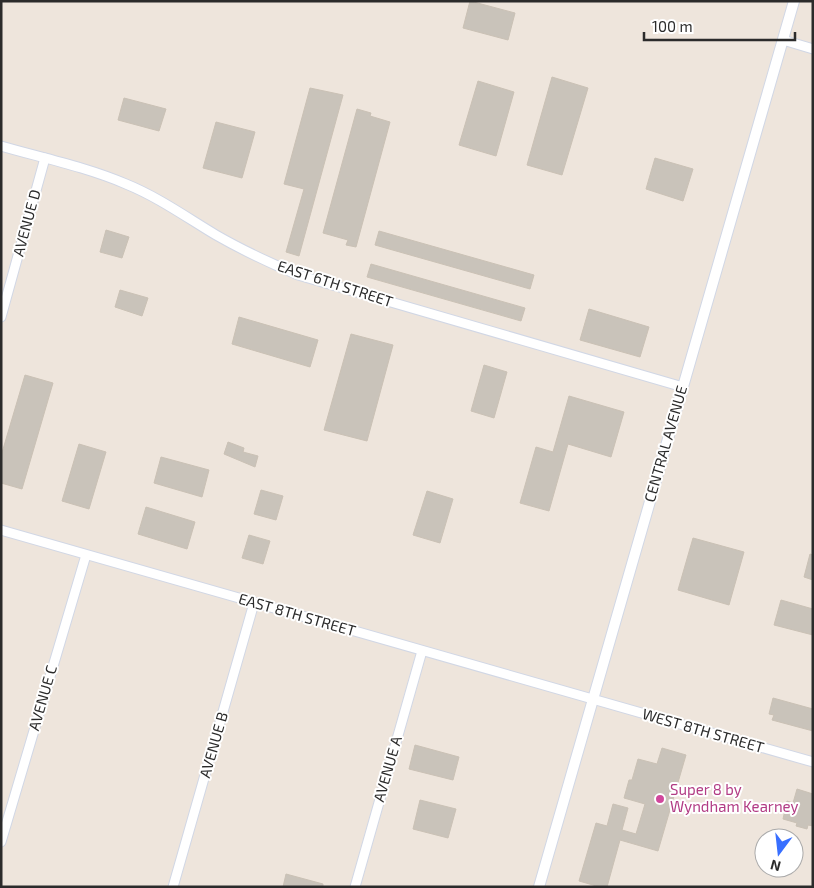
<svg xmlns="http://www.w3.org/2000/svg" width="814" height="888" viewBox="0 0 814 888" font-family="'Exo 2',sans-serif">
  <style>
    .building { fill: #c9c3ba; stroke: #cac1b5 }
    .lines { fill: none; stroke-linecap: round; stroke-linejoin: round }
    .minor-casing { stroke: #d1d7e5; stroke-width: 11 }
    .tertiary-casing { stroke: #d1d7e5; stroke-width: 12 }
    .minor { stroke: #fff; stroke-width: 9 }
    .tertiary { stroke: #fff; stroke-width: 10 }
    .hotel-dot { fill: #d1479c; stroke: #fff; stroke-width: 2 }
    .labels { text-anchor: middle; stroke-width: 4; stroke-linejoin: round; paint-order: stroke }
    .street-label { font-size: 15px; fill: #2b2b2b; stroke: #fff }
    .hotel-label { font-size: 15px; fill: #b23c85; stroke: #fff; text-anchor: start }
  </style>
  <rect width="100%" height="100%" fill="#eee5dc"/>
  <g class="building">
    <path d="M 470,1 L 515,13 L 508,40 L 463,28 Z"/>
    <path d="M 552,77 L 588,88 L 562,175 L 527,165 Z"/>
    <path d="M 478,81 L 514,92 L 496,156 L 459,145 Z"/>
    <path d="M 310,88 L 343,95 L 299,256 L 286,252 L 304,189 L 284,184 Z"/>
    <path d="M 124,98 L 166,109 L 159,131 L 118,120 Z"/>
    <path d="M 357,109 L 371,113 L 370,116 L 390,122 L 356,247 L 346,245 L 348,240 L 323,233 Z"/>
    <path d="M 216,122 L 255,132 L 242,178 L 203,168 Z"/>
    <path d="M 655,158 L 693,169 L 683,201 L 646,189 Z"/>
    <path d="M 106,230 L 129,237 L 122,258 L 100,252 Z"/>
    <path d="M 379,231 L 534,275 L 530,289 L 375,245 Z"/>
    <path d="M 371,264 L 525,308 L 521,321 L 367,277 Z"/>
    <path d="M 120,290 L 148,298 L 142,316 L 115,307 Z"/>
    <path d="M 589,309 L 649,327 L 640,357 L 580,340 Z"/>
    <path d="M 239,317 L 318,340 L 310,367 L 232,344 Z"/>
    <path d="M 351,334 L 393,345 L 367,441 L 324,430 Z"/>
    <path d="M 484,365 L 507,372 L 494,418 L 471,411 Z"/>
    <path d="M 25,375 L 53,383 L 22,489 L 1,483 L 1,456 Z"/>
    <path d="M 569,396 L 624,412 L 611,457 L 568,444 L 549,511 L 520,503 L 536,447 L 553,452 Z"/>
    <path d="M 228,442 L 244,448 L 243,452 L 258,456 L 255,467 L 224,454 Z"/>
    <path d="M 79,444 L 106,452 L 89,509 L 62,501 Z"/>
    <path d="M 161,457 L 209,470 L 202,497 L 154,483 Z"/>
    <path d="M 261,490 L 283,496 L 276,520 L 254,514 Z"/>
    <path d="M 427,491 L 453,499 L 440,543 L 413,535 Z"/>
    <path d="M 146,507 L 195,522 L 187,549 L 138,534 Z"/>
    <path d="M 249,535 L 270,541 L 263,564 L 242,558 Z"/>
    <path d="M 693,538 L 744,552 L 729,605 L 678,590 Z"/>
    <path d="M 810,554 L 813,555 L 813,580 L 804,577 Z"/>
    <path d="M 781,600 L 813,609 L 813,635 L 774,625 Z"/>
    <path d="M 773,698 L 813,709 L 813,731 L 772,720 L 774,715 L 769,714 Z"/>
    <path d="M 415,745 L 459,757 L 453,780 L 409,769 Z"/>
    <path d="M 662,748 L 686,755 L 658,851 L 620,840 L 607,887 L 600,887 L 579,881 L 596,823 L 607,826 L 613,804 L 628,808 L 622,830 L 636,834 L 645,804 L 624,798 L 629,780 L 632,780 L 638,759 L 657,764 Z"/>
    <path d="M 797,789 L 813,794 L 813,826 L 808,825 L 807,829 L 796,826 L 797,823 L 783,819 L 787,801 L 793,803 Z"/>
    <path d="M 420,800 L 456,809 L 448,838 L 413,829 Z"/>
    <path d="M 286,874 L 323,884 L 323,887 L 283,887 Z"/>
  </g>
  <g class="lines">
    <g class="minor-casing">
      <g id="minor">
        <path d="M 783,40 L 813,49"/>
        <path d="M 1,146 C 43,158 86,167 126,184 C 158,197 186,217 216,235 C 242,250 270,263 298,275 L 683,387"/>
        <path d="M 1,317 L 45,158"/>
        <path d="M 1,530 L 813,762"/>
        <path d="M 1,842 L 86,555"/>
        <path d="M 173,887 L 254,603"/>
        <path d="M 355,887 L 422,651"/>
      </g>
    </g>
    <g class="tertiary-casing">
      <path id="tertiary" d="M 539,887 L 794,1"/>
    </g>
    <use href="#minor" class="minor"/>
    <use href="#tertiary" class="tertiary"/>
  </g>
  <circle class="hotel-dot" cx="660" cy="799" r="5"/>
  <g class="labels">
    <g class="street-label">
      <text transform="translate(27 223) rotate(-75)" y="5">AVENUE D</text>
      <text transform="translate(335 284) rotate(18)" y="5">EAST 6TH STREET</text>
      <text transform="translate(666 444) rotate(-74)" y="5">CENTRAL AVENUE</text>
      <text transform="translate(297 615) rotate(16)" y="5">EAST 8TH STREET</text>
      <text transform="translate(43 698) rotate(-74)" y="5">AVENUE C</text>
      <text transform="translate(703 731) rotate(16)" y="5">WEST 8TH STREET</text>
      <text transform="translate(214 745) rotate(-74)" y="5">AVENUE B</text>
      <text transform="translate(388 769) rotate(-74)" y="5">AVENUE A</text>
    </g>
    <g class="hotel-label">
      <text x="670" y="795">Super 8 by<tspan x="670" dy="17">Wyndham Kearney</tspan></text>
    </g>
  </g>
  <rect width="814" height="888" fill="none" stroke="#2b2b2b" stroke-width="5"/>
  <g transform="translate(779 853) rotate(195)"><circle r="24" fill="#ffffff" stroke="#aaaaaa"/>
  <path d="M0-4L9 19L0 12L-9 19Z" fill="#386fff"/>
  <text y="-8" font-size="14" font-weight="bold" text-anchor="middle" fill="#2b2b2b">N</text>
  </g>
  <path d="M644 32v8h151v-8" fill="none" stroke="#2b2b2b" stroke-width="2.5"/>
  <text x="652" y="32" font-size="15" fill="#2b2b2b" stroke="#ffffff" stroke-width="4" paint-order="stroke">100 m</text>
</svg>
